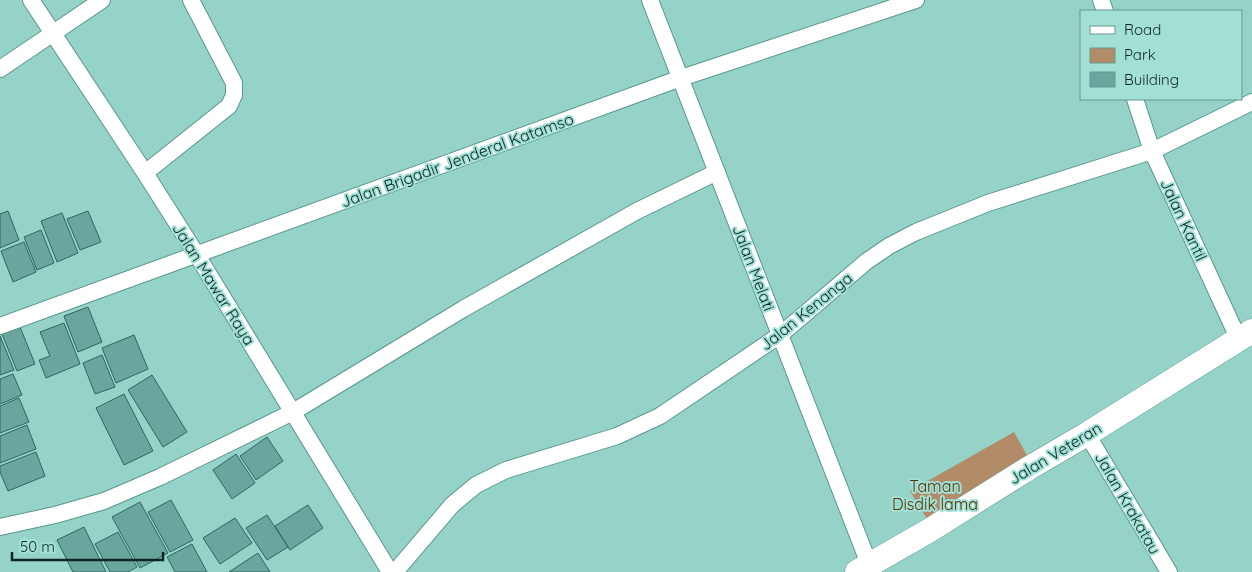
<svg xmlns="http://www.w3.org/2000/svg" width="1252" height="572" viewBox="0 0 1252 572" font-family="Quicksand,sans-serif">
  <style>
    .green { fill: #b28c69 }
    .building { fill: #69a69d; stroke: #2b6860 }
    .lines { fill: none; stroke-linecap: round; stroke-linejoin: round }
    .street-casing { stroke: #59968d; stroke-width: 18 }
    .secondary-casing { stroke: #59968d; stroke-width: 25 }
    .street { stroke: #fff; stroke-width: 16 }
    .secondary { stroke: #fff; stroke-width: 24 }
    .labels { text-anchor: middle; stroke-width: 4; stroke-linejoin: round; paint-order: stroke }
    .street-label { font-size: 16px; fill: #0e2724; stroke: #a2e0d6 }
    .park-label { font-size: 16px; fill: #563001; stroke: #a2e0d6 }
  </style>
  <rect width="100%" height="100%" fill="#95d3c9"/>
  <path class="green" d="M 1014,432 L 1028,457 L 927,519 L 910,491 Z"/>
  <g class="building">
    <path d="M 8,211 L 19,240 L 0,248 L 0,214 Z"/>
    <path d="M 88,211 L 101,242 L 80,250 L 67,219 Z"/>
    <path d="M 62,213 L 78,253 L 57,262 L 41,221 Z"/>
    <path d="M 41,230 L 54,263 L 37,270 L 24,237 Z"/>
    <path d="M 24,242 L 36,272 L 13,282 L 1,251 Z"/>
    <path d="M 88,307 L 102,342 L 78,352 L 64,316 Z"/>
    <path d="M 64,323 L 80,364 L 46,378 L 39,360 L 50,356 L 40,332 Z"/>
    <path d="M 20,327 L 35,364 L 17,371 L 2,334 Z"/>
    <path d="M 134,335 L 148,369 L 116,383 L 102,348 Z"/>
    <path d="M 0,336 L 14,370 L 0,375 Z"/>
    <path d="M 102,355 L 115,387 L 95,394 L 83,363 Z"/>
    <path d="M 13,374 L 22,395 L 0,404 L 0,379 Z"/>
    <path d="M 152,375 L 187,432 L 163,447 L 128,390 Z"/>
    <path d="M 124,394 L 153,451 L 124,465 L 96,408 Z"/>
    <path d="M 19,398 L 29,422 L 0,433 L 0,406 Z"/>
    <path d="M 27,425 L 36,449 L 0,463 L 0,436 Z"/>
    <path d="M 267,437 L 283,461 L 256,480 L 240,456 Z"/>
    <path d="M 36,452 L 45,476 L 8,491 L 0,472 L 0,466 Z"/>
    <path d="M 236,454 L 255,483 L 232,499 L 213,470 Z"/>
    <path d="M 171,500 L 193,540 L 170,552 L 148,512 Z"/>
    <path d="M 140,502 L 168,553 L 140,568 L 112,517 Z"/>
    <path d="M 308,505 L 323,528 L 290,550 L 275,526 Z"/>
    <path d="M 267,515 L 288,547 L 267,560 L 246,528 Z"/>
    <path d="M 235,518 L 252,543 L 220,564 L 203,538 Z"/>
    <path d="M 84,527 L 106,572 L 73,572 L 57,540 Z"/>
    <path d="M 118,532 L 137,567 L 128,572 L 110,572 L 95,544 Z"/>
    <path d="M 192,544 L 207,572 L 175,572 L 167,557 Z"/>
    <path d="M 258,553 L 270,572 L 229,572 Z"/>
  </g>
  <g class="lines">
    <g class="street-casing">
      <g id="street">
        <path d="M 31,0 L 145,173 L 197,255 L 390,572"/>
        <path d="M 650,0 L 869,564"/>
        <path d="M 1101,0 L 1105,11"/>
        <path d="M 0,69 L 102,0"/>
        <path d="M 1135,99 L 1152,151 L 1239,340"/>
        <path d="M 145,173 L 229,106 L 234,95 L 234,83 L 191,0"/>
        <path d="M 0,326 L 681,78 L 916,0"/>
        <path d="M 1087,434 L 1169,572"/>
        <path d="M 0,527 L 55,515 L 104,501 L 160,477 L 293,412 L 463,309 L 637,211 L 717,172"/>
        <path d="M 395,572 L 452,505 L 476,485 L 506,470 L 617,436 L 660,416 L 780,335 L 867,261 L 889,246 L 916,232 L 988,203 L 1152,151 L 1252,102"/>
      </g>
    </g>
    <g class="secondary-casing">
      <path id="secondary" d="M 857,572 L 930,530 L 1029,468 L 1087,434 L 1252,331"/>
    </g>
    <use href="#street" class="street"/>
    <use href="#secondary" class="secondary"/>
  </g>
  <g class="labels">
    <g class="street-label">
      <text transform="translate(457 160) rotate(-20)" y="6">Jalan Brigadir Jenderal Katamso</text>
      <text transform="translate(1184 220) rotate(65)" y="6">Jalan Kantil</text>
      <text transform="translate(754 268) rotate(69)" y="6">Jalan Melati</text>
      <text transform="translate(214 284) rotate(58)" y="6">Jalan Mawar Raya</text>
      <text transform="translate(806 311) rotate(-39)" y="6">Jalan Kenanga</text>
      <text transform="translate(1055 453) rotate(-31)" y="6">Jalan Veteran</text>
      <text transform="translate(1128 503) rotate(60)" y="6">Jalan Krakatau</text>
    </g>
    <g class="park-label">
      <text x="935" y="492">Taman<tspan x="935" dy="18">Disdik lama</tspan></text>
    </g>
  </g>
  <rect x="1080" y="10" width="162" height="90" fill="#a2e0d6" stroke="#67968f"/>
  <rect x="1090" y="26" width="25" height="8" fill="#ffffff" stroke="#67968f"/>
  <text x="1124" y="35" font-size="15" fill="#0e2724">Road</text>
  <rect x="1090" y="48" width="25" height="15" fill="#b28c69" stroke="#67968f"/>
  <text x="1124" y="60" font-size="15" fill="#0e2724">Park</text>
  <rect x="1090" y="72" width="25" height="15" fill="#69a69d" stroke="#67968f"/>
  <text x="1124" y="85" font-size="15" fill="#0e2724">Building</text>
  <path d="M12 552v8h151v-8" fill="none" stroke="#0e2724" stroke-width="2.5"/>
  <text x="20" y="552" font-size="15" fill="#0e2724" stroke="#a2e0d6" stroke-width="4" paint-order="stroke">50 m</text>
</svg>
